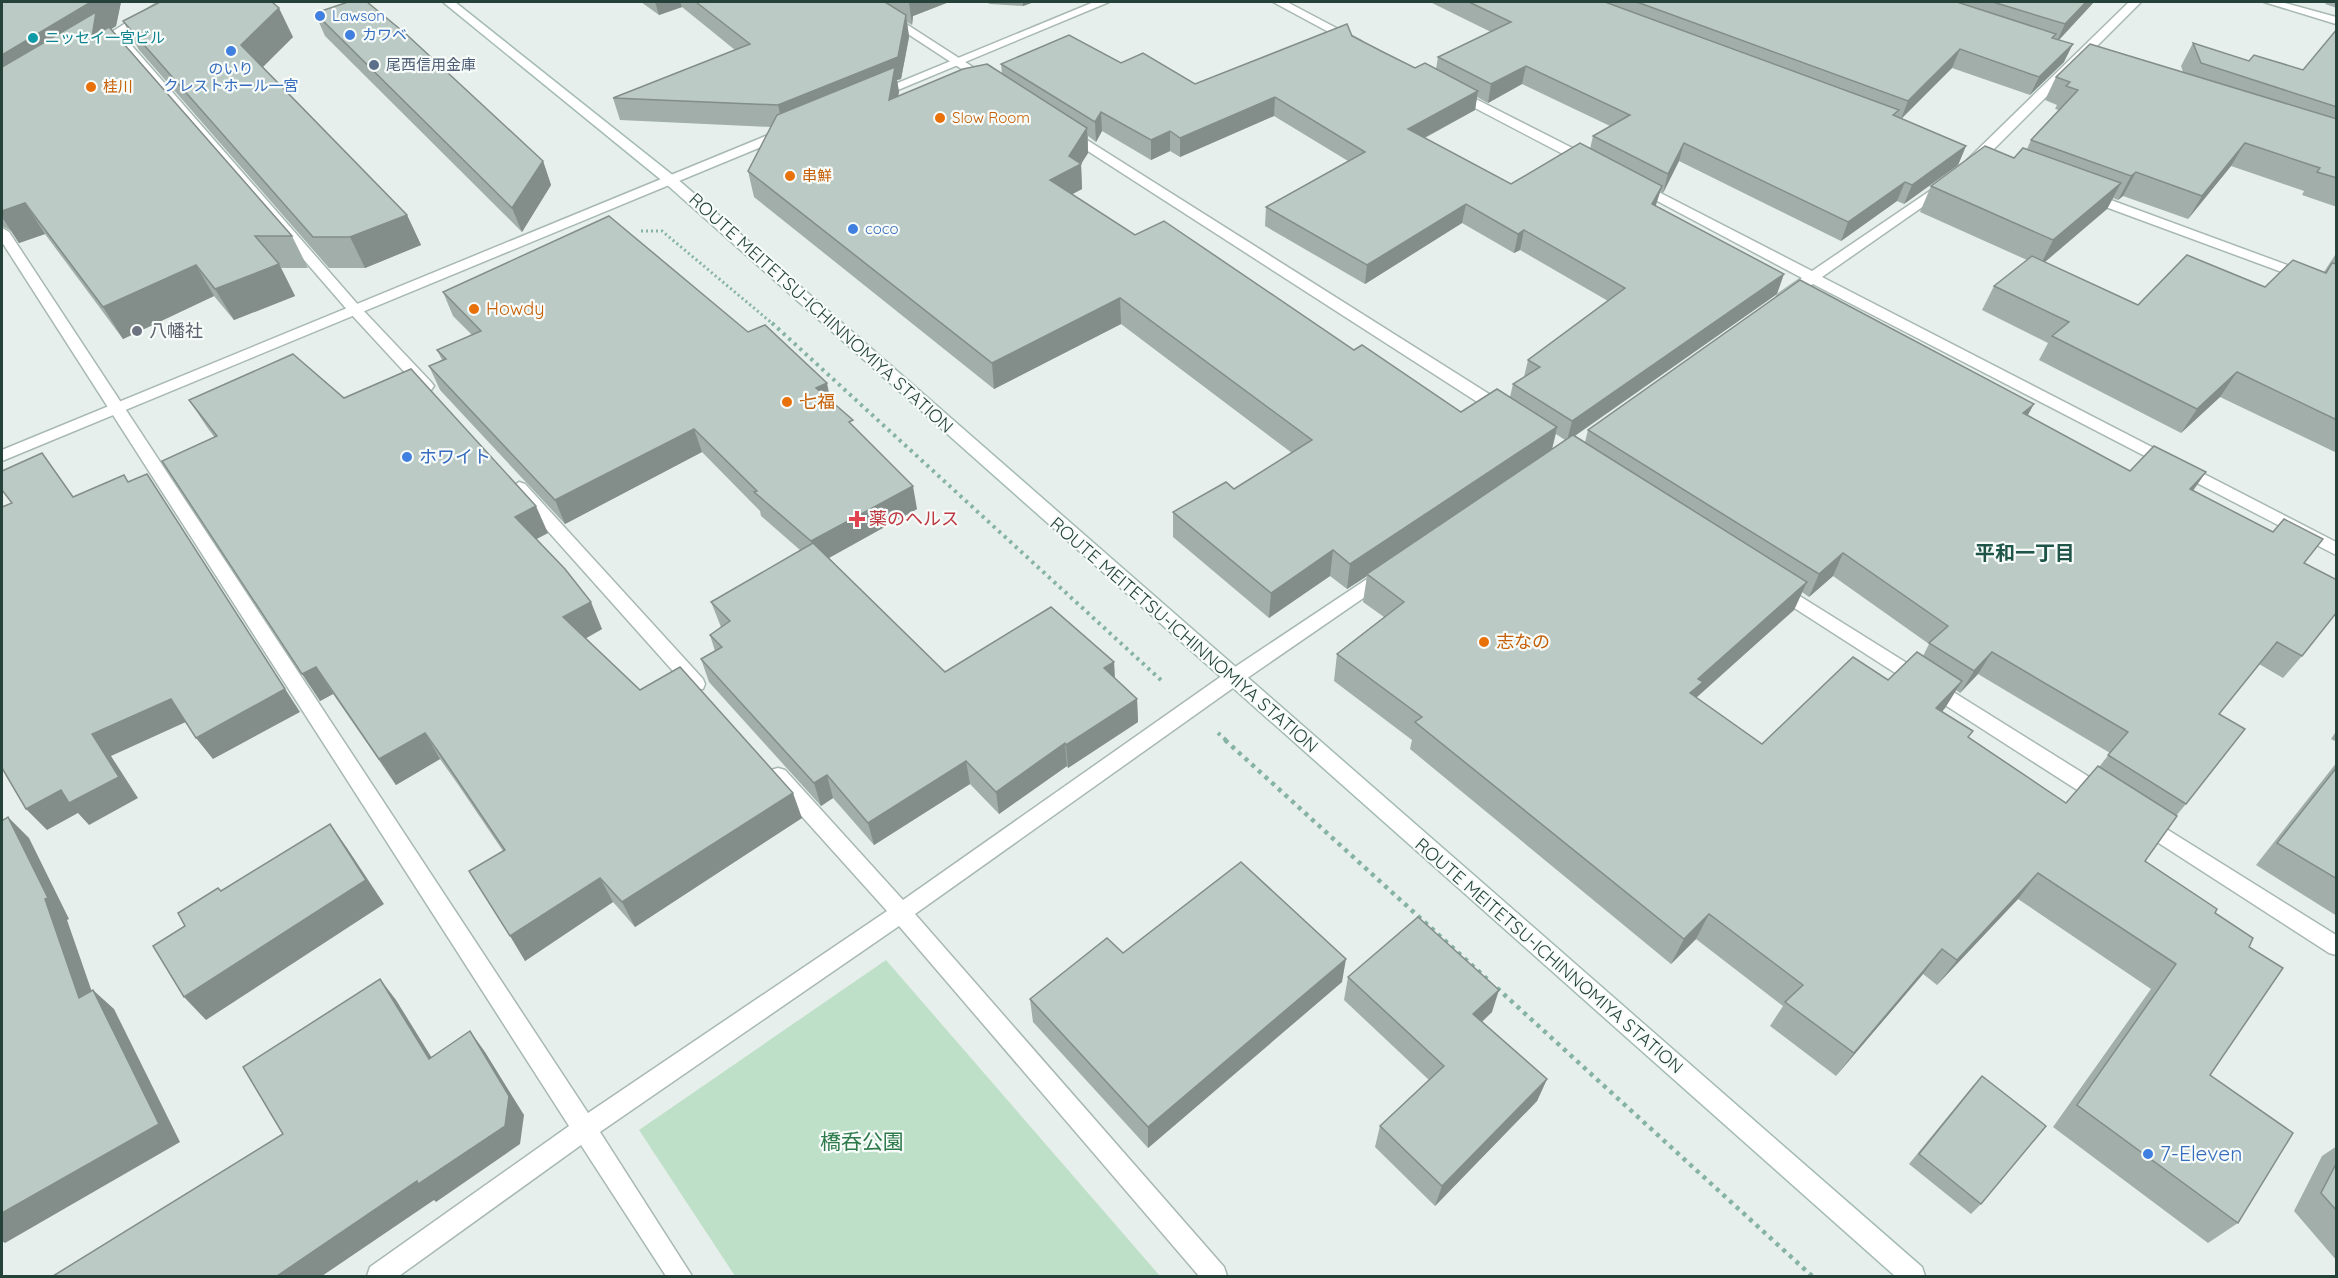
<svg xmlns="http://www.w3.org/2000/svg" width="2338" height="1278" viewBox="0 0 2338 1278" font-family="Quicksand,'Noto Sans JP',sans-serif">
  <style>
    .green { fill: #bfe0c8 }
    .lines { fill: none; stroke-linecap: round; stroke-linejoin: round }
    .minor-casing { stroke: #a8b8b2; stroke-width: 3 }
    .tertiary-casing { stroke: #a8b8b2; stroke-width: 3 }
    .secondary-casing { stroke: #a4bbb3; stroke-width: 3 }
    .path-far2 { stroke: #86b3a5; stroke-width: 3; stroke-dasharray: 2 3; stroke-linecap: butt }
    .path-far1 { stroke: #86b3a5; stroke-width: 4; stroke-dasharray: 3 4.5; stroke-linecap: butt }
    .path { stroke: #86b3a5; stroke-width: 4.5; stroke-dasharray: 4 5; stroke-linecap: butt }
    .minor { fill: #fff; fill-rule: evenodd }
    .tertiary { fill: #fff; fill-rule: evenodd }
    .secondary { fill: #fff; fill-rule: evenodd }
    .wall { fill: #a1aea9; fill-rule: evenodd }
    .shaded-wall { fill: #838d89 }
    .building { fill: #bbcac4; stroke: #838d89; stroke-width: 1.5 }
    .shop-dot { fill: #3f7fe0; stroke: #f7fbf9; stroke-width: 2 }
    .culture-dot { fill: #0f9aa8; stroke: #f7fbf9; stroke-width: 2 }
    .service-dot { fill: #5c6f8a; stroke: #f7fbf9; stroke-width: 2 }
    .food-dot { fill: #e8710a; stroke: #f7fbf9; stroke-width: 2 }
    .worship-dot { fill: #6b7280; stroke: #f7fbf9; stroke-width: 2 }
    .health-dot { fill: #e0444e; stroke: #f7fbf9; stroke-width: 2 }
    .labels { text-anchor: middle; stroke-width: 4.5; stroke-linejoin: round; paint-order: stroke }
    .far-shop-label { font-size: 15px; fill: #366cbe; stroke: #f7fbf9; text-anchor: start }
    .far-culture-label { font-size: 15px; fill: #0d838f; stroke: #f7fbf9; text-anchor: start }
    .far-service-label { font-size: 15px; fill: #4e5e75; stroke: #f7fbf9; text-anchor: start }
    .far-food-label { font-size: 15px; fill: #c56008; stroke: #f7fbf9; text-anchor: start }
    .food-label { font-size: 18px; fill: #c56008; stroke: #f7fbf9; text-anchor: start }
    .street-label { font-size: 18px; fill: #24423a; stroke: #f7fbf9 }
    .worship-label { font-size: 18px; fill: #5b616d; stroke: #f7fbf9; text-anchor: start }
    .shop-label { font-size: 18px; fill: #366cbe; stroke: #f7fbf9; text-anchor: start }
    .health-label { font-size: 18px; fill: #be3a42; stroke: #f7fbf9; text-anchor: start }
    .neighbourhood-label { font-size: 20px; font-weight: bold; fill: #1f5548; stroke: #f7fbf9 }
    .near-park-label { font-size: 21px; fill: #2d7a4b; stroke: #f7fbf9 }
    .near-shop-label { font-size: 21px; fill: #366cbe; stroke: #f7fbf9; text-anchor: start }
  </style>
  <rect width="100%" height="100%" fill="#e6efeb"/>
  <path class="green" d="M 886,960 L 1160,1276 L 735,1276 L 639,1130 Z"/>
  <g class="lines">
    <g class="minor-casing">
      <g id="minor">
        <path d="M 859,2 L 872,2 L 993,80 L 983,83 Z"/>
        <path d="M 1273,2 L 1287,2 L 1361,41 L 1351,44 Z"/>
        <path d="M 2129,2 L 2141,2 L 1977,166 L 1967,166 L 1967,160 Z"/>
        <path d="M 2264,2 L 2281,2 L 2336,17 L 2336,24 Z"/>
        <path d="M 111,31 L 119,31 L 360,307 L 431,382 L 434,386 L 431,390 L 421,390 L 350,313 L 111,37 Z"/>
        <path d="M 1456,89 L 1594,159 L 1596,162 L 1589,166 L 1584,165 L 1452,96 L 1450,93 Z"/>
        <path d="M 1068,128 L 1508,406 L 1510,410 L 1508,414 L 1496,414 L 1063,135 L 1062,132 Z"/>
        <path d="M 1946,180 L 1951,181 L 1951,187 L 1822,277 L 2336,542 L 2336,555 L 1813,284 L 1789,300 L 1779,300 L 1777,297 L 1779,294 L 1802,278 L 1631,187 L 1638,183 L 1643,184 L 1812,271 Z"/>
        <path d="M 2089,192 L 2336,283 L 2336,292 L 2084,199 L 2084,193 Z"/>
        <path d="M 2,228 L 9,232 L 588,1113 L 887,911 L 771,782 L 768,776 L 771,770 L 778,768 L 785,770 L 903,900 L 1226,673 L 1379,571 L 1391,571 L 1394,575 L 1391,579 L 1240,683 L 915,914 L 1224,1267 L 1227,1276 L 1199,1276 L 899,926 L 600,1132 L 692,1276 L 666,1276 L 581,1145 L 399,1276 L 367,1276 L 370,1267 L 569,1126 L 2,242 Z"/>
        <path d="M 519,482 L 525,484 L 703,679 L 705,684 L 703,689 L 689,689 L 513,492 L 511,488 Z"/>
        <path d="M 1777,582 L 2110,790 L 2113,796 L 2110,802 L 2103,804 L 2096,802 L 1771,593 L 1768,588 L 1771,583 Z"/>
        <path d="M 2144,815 L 2336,935 L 2336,955 L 2329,953 L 2137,829 L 2134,823 L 2137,817 Z"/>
      </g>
    </g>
    <g class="tertiary-casing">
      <g id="tertiary">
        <path d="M 159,2 L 172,2 L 98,50 L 88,47 Z"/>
        <path d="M 1094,2 L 1109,2 L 881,97 L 873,97 L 871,94 Z"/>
        <path d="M 785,128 L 791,132 L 790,135 L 2,461 L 2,450 Z"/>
      </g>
    </g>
    <g class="secondary-casing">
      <path id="secondary" d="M 443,2 L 455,2 L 675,177 L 1922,1267 L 1925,1276 L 1895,1276 L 665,183 Z"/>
    </g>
    <path class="path-far2" d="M 641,231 L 662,231 L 773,324"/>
    <g class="path-far1">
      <path d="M 772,323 L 1162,681"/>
      <path d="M 1218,733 L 1227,741"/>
    </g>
    <g class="path">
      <path d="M 1225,740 L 1487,979"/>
      <path d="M 1497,988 L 1812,1276"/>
    </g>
    <use href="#minor" class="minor"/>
    <use href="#tertiary" class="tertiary"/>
    <use href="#secondary" class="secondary"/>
  </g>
  <g class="wall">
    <path d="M 2,2 L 121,2 L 116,26 L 111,29 L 292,236 L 308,268 L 281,268 L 295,296 L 234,320 L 214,296 L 123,339 L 45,234 L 19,243 L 11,231 L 2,226 L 2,227 Z"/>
    <path d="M 641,2 L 949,2 L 913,16 L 912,25 L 907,22 L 909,37 L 901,79 L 897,80 L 899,92 L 898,96 L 1002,74 L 1001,64 L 1121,63 L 1195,84 L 1352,36 L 1415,68 L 1436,69 L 1438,57 L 1491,32 L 1430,2 L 2094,2 L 2059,40 L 2064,62 L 2030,95 L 1952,68 L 1901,119 L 1966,146 L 1958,165 L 1904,204 L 1897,201 L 1841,241 L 1679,161 L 1663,193 L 1660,191 L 1655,206 L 1777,294 L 1575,436 L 1585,442 L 1588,430 L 2028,416 L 2130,471 L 2206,472 L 2193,490 L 2304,563 L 2302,656 L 2283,678 L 2259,664 L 2219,714 L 2186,804 L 2176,816 L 2145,861 L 2215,913 L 2249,947 L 2210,1075 L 2238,1223 L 2208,1243 L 2053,1127 L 2151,989 L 2018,899 L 1937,985 L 1923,974 L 1836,1076 L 1770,1026 L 1783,1006 L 1696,939 L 1671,964 L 1410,749 L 1412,740 L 1334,681 L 1337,654 L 1384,617 L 1363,602 L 1367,576 L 1347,589 L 1330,576 L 1269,618 L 1173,537 L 1173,512 L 1234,489 L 1292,453 L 1121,324 L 994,389 L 754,197 L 748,171 L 771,127 L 620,120 L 613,98 L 735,50 L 682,7 L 659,15 ZM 1522,84 L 1610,126 L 1593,136 L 1590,149 L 1511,184 L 1425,138 L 1475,110 L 1477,97 L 1488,103 ZM 1274,116 L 1348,161 L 1266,207 L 1265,226 L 1365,284 L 1462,223 L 1514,253 L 1520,250 L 1608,301 L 1528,360 L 1524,377 L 1513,384 L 1510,397 L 1461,412 L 1354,350 L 1135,235 L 1072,194 L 1082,189 L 1081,164 L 1088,153 L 1088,136 L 1096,142 L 1102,131 L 1151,160 L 1170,151 L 1180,157 ZM 1556,434 L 1565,440 L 1552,449 ZM 1833,576 L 1929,644 L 1923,656 L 1888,680 L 1762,744 L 1696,697 L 1794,610 L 1802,592 L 1809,597 ZM 1978,674 L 2110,753 L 2099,767 L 2066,803 L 1969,737 L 1942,712 L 1945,708 L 1956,690 L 1960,693 Z"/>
    <path d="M 985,2 L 1034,2 L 1023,6 L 990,4 Z"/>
    <path d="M 2327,2 L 2337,2 L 2337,8 L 2325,4 Z"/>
    <path d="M 315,13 L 543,161 L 551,185 L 522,232 L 325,36 Z"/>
    <path d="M 123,21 L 293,37 L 262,67 L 407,215 L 421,245 L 365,268 L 329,268 L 139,50 Z"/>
    <path d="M 2337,29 L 2337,207 L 2302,195 L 2304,191 L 2231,166 L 2188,219 L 2123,196 L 2118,200 L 2113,198 L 2107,209 L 2045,262 L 2138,305 L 2265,287 L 2324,272 L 2337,252 L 2337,453 L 2220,397 L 2181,433 L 2039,360 L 2048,343 L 1982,310 L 1994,286 L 2027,260 L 1920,212 L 1931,186 L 2014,158 L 2027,149 L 2031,140 L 2059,110 L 2055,109 L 2057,105 L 2045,100 L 2056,77 L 2183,72 L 2181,66 L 2193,43 L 2249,61 L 2303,70 Z"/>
    <path d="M 443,292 L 831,402 L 854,428 L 917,509 L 829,558 L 945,672 L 1114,662 L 1115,678 L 1137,699 L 1138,722 L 1068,768 L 1067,766 L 999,814 L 970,784 L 874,845 L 833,798 L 821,806 L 709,682 L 701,659 L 715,651 L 710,635 L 721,627 L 711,602 L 800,550 L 761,516 L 760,511 L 702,452 L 565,524 L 440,390 L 429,366 L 442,360 L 437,350 L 472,335 L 453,316 Z"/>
    <path d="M 344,398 L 548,533 L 536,539 L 602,629 L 586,638 L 640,690 L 802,818 L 635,927 L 613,902 L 525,961 L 503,851 L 457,783 L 440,759 L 396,785 L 333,694 L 320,701 L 215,438 L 207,427 L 189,400 Z"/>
    <path d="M 2337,730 L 2337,742 L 2331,739 Z"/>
    <path d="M 2337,762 L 2337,916 L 2256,865 Z"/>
    <path d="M 1123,953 L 1342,982 L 1148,1148 L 1033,1022 L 1030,999 Z"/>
    <path d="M 1348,977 L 1492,1012 L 1482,1022 L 1547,1079 L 1537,1101 L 1435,1206 L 1375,1147 L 1380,1126 L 1429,1080 L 1344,1000 Z"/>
    <path d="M 1982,1076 L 1981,1204 L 1971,1214 L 1909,1164 L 1972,1087 Z"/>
    <path d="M 2337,1146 L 2337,1261 L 2294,1211 L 2322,1156 Z"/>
  </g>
  <g class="shaded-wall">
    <path d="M 91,2 L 121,2 L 116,26 L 2,97 L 2,55 Z"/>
    <path d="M 655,2 L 680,2 L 682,7 L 659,15 Z"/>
    <path d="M 909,2 L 949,2 L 913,16 L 912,25 Z"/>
    <path d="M 1023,2 L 1034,2 L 1023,6 Z"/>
    <path d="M 2086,2 L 2094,2 L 2056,43 L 2065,24 Z"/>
    <path d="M 279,8 L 293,37 L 255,75 L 241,45 Z"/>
    <path d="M 906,15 L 909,37 L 901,79 L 897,80 L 899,92 L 892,125 L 783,127 L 778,105 Z"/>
    <path d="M 2073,44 L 2064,62 L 2030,95 L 2039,77 Z"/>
    <path d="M 1960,49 L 1952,68 L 1901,119 L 1908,101 Z"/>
    <path d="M 1526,66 L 1522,84 L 1488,103 L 1491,84 Z"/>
    <path d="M 1478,91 L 1475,110 L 1405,148 L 1408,129 Z"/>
    <path d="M 1275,97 L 1274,116 L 1180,157 L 1180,138 Z"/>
    <path d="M 1101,112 L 1102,131 L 1096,142 L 1095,122 Z"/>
    <path d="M 1087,128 L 1088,153 L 1081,164 L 1082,189 L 1052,205 L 1050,180 L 1069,156 Z"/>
    <path d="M 1170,131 L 1170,151 L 1151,160 L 1151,140 Z"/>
    <path d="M 1684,143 L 1679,161 L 1663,193 L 1668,174 Z"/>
    <path d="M 2245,143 L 2231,166 L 2188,219 L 2202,196 Z"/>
    <path d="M 1966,146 L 1958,165 L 1904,204 L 1912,185 Z"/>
    <path d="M 543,161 L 551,185 L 522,232 L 512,208 Z"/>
    <path d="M 2136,172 L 2123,196 L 2118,200 L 2131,176 Z"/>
    <path d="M 1905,182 L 1897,201 L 1841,241 L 1848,222 Z"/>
    <path d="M 2121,183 L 2107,209 L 2040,266 L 2053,240 Z"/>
    <path d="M 1662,186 L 1656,205 L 1646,224 L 1652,204 Z"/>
    <path d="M 25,203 L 45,234 L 19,243 L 2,217 L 2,211 Z"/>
    <path d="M 1466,204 L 1462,223 L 1365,284 L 1367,265 Z"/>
    <path d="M 407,215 L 421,245 L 365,268 L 350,237 Z"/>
    <path d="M 1524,230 L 1520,250 L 1514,253 L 1518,234 Z"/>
    <path d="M 279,264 L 295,296 L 234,320 L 215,289 Z"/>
    <path d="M 196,265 L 214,296 L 123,339 L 103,307 Z"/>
    <path d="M 1784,274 L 1777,294 L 1567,441 L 1572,421 Z"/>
    <path d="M 1120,298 L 1121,324 L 994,389 L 992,363 Z"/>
    <path d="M 2237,372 L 2220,397 L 2181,433 L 2197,409 Z"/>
    <path d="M 827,383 L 832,407 L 816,388 Z"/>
    <path d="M 2034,404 L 2022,426 L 2023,413 Z"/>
    <path d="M 1557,427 L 1551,453 L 1367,574 L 1367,576 L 1347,589 L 1350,564 Z"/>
    <path d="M 694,429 L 702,452 L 565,524 L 555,500 Z"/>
    <path d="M 2206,472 L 2190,495 L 2190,489 Z"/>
    <path d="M 147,474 L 300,712 L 213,759 L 196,738 Z"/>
    <path d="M 913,486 L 917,509 L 816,565 L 811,541 Z"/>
    <path d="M 536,506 L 548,533 L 527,544 L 515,517 Z"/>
    <path d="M 1333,550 L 1330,576 L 1269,618 L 1271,593 Z"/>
    <path d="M 1843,553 L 1833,576 L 1809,597 L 1819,574 Z"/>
    <path d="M 1807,582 L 1794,610 L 1696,698 L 1690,693 L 1698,679 Z"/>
    <path d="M 591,602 L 602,629 L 576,644 L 563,617 Z"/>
    <path d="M 1992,652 L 1978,674 L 1960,693 L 1974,671 Z"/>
    <path d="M 1114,662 L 1115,685 L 1104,668 Z"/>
    <path d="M 316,667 L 333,694 L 320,701 L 302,674 Z"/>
    <path d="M 1962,681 L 1945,708 L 1919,735 L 1936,708 Z"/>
    <path d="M 171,699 L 188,721 L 111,756 L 138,798 L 89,825 L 78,813 L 47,830 L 26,809 L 92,734 Z"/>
    <path d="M 1137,699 L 1138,722 L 1068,768 L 1066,745 Z"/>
    <path d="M 425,733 L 440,759 L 396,785 L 379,759 Z"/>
    <path d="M 1065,743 L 1067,766 L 999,814 L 996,792 Z"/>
    <path d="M 966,761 L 970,784 L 874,845 L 868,823 Z"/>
    <path d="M 827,775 L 833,798 L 821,806 L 814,783 Z"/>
    <path d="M 793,793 L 802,818 L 635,927 L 622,902 Z"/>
    <path d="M 8,817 L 29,838 L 69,919 L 67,920 L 101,1018 L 79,998 Z"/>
    <path d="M 330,824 L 347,848 L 384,904 L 206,1020 L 184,997 Z"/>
    <path d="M 2038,873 L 2018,899 L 1937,985 L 1957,960 Z"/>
    <path d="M 600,878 L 613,902 L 525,961 L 510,936 Z"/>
    <path d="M 1709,914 L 1696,939 L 1671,964 L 1684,939 Z"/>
    <path d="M 1942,949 L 1923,974 L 1836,1076 L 1854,1053 Z"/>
    <path d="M 1346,959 L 1342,982 L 1148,1148 L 1148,1127 Z"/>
    <path d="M 380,979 L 396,1000 L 445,1079 L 429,1059 Z"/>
    <path d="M 93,990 L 114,1009 L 180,1142 L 5,1243 L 2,1241 L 2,1213 Z"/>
    <path d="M 1499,990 L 1492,1012 L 1466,1036 L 1473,1014 Z"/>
    <path d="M 470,1031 L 485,1052 L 524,1115 L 520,1144 L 436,1202 L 434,1200 L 322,1276 L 277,1276 Z"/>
    <path d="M 1547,1079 L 1537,1101 L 1435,1206 L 1442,1186 Z"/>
  </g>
  <g class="building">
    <path d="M 2,2 L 91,2 L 2,55 Z"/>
    <path d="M 160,2 L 272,2 L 279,8 L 241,45 L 407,215 L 350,237 L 313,237 L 123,21 Z"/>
    <path d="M 348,2 L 367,2 L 406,34 L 543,161 L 512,208 L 315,13 Z"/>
    <path d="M 696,2 L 885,2 L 906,15 L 898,57 L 778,105 L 613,98 L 750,44 Z"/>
    <path d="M 1469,2 L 1605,2 L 1899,110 L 1893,115 L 1966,146 L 1912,185 L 1905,182 L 1848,222 L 1684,143 L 1668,174 L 1593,136 L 1630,115 L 1526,66 L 1491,84 L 1438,57 L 1511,22 Z"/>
    <path d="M 1637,2 L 1957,2 L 2056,34 L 2052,38 L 2073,44 L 2039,77 L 1960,49 L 1908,101 Z"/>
    <path d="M 1993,2 L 2086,2 L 2065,24 Z"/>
    <path d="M 96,12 L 92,37 L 109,27 L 292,236 L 255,236 L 279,264 L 215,289 L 196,265 L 103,307 L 25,203 L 2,211 L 2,67 Z"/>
    <path d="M 1347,24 L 1352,36 L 1383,52 L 1415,68 L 1425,63 L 1478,91 L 1408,129 L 1511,184 L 1580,143 L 1662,186 L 1652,204 L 1784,274 L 1572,421 L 1513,384 L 1540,367 L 1528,360 L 1625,288 L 1524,230 L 1518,234 L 1466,204 L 1367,265 L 1266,207 L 1365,152 L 1275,97 L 1180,138 L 1170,131 L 1151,140 L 1101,112 L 1095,122 L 1001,64 L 1069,35 L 1121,63 L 1143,53 L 1195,84 Z"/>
    <path d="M 2337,29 L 2337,107 L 2201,63 L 2193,43 L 2249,61 L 2254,55 L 2303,70 Z"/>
    <path d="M 2090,44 L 2337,119 L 2337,178 L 2317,172 L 2320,168 L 2245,143 L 2202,196 L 2136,172 L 2131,176 L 2031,140 L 2078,90 L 2066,86 L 2070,82 L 2056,77 Z"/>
    <path d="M 987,64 L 1087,128 L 1069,156 L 1081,164 L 1050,180 L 1135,235 L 1164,221 L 1354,350 L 1362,345 L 1461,412 L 1497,389 L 1557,427 L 1350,564 L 1333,550 L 1271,593 L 1173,512 L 1226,482 L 1234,489 L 1312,440 L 1120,298 L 992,363 L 748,171 L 777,115 L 895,67 L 889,100 L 963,69 Z"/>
    <path d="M 1985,146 L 2014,158 L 2023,148 L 2121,183 L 2053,240 L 1931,186 Z"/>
    <path d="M 609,216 L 748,332 L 765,325 L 827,383 L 816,388 L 853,420 L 849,422 L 913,486 L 811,541 L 754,492 L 757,491 L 694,429 L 555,500 L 429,366 L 446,359 L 437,350 L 481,331 L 443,292 Z"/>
    <path d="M 2187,255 L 2265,287 L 2293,260 L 2326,273 L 2332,263 L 2337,264 L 2337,420 L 2237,372 L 2197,409 L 2052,336 L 2069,322 L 1994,286 L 2032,256 L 2138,305 Z"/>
    <path d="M 1800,280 L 2034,404 L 2023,413 L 2130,471 L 2154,446 L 2206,472 L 2190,489 L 2273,532 L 2284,519 L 2323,539 L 2304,563 L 2337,580 L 2337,612 L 2302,656 L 2277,642 L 2219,714 L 2245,729 L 2186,804 L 2108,755 L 2128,732 L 1992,652 L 1974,671 L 1929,643 L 1948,626 L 1843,553 L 1819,574 L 1588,430 Z"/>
    <path d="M 293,354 L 344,398 L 411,369 L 536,506 L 515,517 L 565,569 L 591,602 L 563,617 L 640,690 L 680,667 L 793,793 L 622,902 L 600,878 L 510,936 L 469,871 L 505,850 L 442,757 L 425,733 L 379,759 L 316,667 L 302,674 L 162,461 L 217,436 L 189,400 Z"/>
    <path d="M 1573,435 L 1807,582 L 1698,679 L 1703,682 L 1690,693 L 1762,744 L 1853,657 L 1888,680 L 1917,652 L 1962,681 L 1936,708 L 1973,731 L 1968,737 L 2066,803 L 2098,766 L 2177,816 L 2145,861 L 2217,909 L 2215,913 L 2253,938 L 2249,947 L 2283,968 L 2210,1075 L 2293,1133 L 2238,1223 L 2077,1105 L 2176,964 L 2038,873 L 1957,960 L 1942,949 L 1854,1053 L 1785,1002 L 1803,985 L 1709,914 L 1684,939 L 1415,722 L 1422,717 L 1337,654 L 1404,602 L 1367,574 Z"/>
    <path d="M 42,453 L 73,497 L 124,475 L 128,482 L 147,474 L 285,689 L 196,738 L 171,699 L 92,734 L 119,777 L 69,803 L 61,790 L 26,809 L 2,768 L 2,507 L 12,503 L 2,490 L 2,471 Z"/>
    <path d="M 813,543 L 945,672 L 1051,607 L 1114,662 L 1104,668 L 1137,699 L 1066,745 L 1065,743 L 996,792 L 966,761 L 868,823 L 827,775 L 814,783 L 701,659 L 722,647 L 710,635 L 730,621 L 711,602 Z"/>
    <path d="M 2337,767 L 2337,879 L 2277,843 Z"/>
    <path d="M 8,817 L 48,898 L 45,899 L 79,998 L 93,990 L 159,1124 L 2,1213 L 2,821 Z"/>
    <path d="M 330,824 L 366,880 L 184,997 L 153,946 L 185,926 L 178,913 L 218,888 L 221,891 Z"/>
    <path d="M 1241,862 L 1346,959 L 1148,1127 L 1030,999 L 1107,938 L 1123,953 Z"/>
    <path d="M 1418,917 L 1499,990 L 1473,1014 L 1547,1079 L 1442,1186 L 1380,1126 L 1444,1066 L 1348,977 Z"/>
    <path d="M 380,979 L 429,1059 L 470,1031 L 509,1096 L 505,1126 L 418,1184 L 417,1181 L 277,1276 L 53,1276 L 283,1134 L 243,1067 Z"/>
    <path d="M 1982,1076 L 2046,1126 L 1981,1204 L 1919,1154 Z"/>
    <path d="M 2337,1162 L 2337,1211 L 2321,1193 Z"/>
  </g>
  <g class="shop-dot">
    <circle cx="320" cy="16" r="6"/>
    <circle cx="350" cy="35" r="6"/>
    <circle cx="231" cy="51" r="6"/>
    <circle cx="853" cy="229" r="6"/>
    <circle cx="407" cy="457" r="6"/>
    <circle cx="2148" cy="1154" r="6"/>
  </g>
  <circle class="culture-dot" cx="33" cy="38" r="6"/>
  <circle class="service-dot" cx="374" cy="65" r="6"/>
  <g class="food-dot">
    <circle cx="91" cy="87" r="6"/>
    <circle cx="940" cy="118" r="6"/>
    <circle cx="790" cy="176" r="6"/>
    <circle cx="474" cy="309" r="6"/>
    <circle cx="787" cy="402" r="6"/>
    <circle cx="1484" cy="642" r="6"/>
  </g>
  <circle class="worship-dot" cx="137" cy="331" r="6"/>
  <path class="health-dot" d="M854 510h6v6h6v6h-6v6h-6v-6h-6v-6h6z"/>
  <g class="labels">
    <g class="far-shop-label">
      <text x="332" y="21">Lawson</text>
      <text x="362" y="40">カワベ</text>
      <text x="231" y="74" text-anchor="middle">のいり<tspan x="231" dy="17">クレストホール一宮</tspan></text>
      <text x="865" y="234">coco</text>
    </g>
    <g class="far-culture-label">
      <text x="45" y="43">ニッセイ一宮ビル</text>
    </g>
    <g class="far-service-label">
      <text x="386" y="70">尾西信用金庫</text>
    </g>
    <g class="far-food-label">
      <text x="103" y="92">桂川</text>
      <text x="952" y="123">Slow Room</text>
      <text x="802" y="181">串鮮</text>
    </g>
    <g class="food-label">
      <text x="486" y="315">Howdy</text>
      <text x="799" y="408">七福</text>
      <text x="1496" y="648">志なの</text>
    </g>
    <g class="street-label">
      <text transform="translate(821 313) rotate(42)" y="6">ROUTE MEITETSU-ICHINNOMIYA STATION</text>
      <text transform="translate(1184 635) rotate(41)" y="6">ROUTE MEITETSU-ICHINNOMIYA STATION</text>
      <text transform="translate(1549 956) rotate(41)" y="6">ROUTE MEITETSU-ICHINNOMIYA STATION</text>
    </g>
    <g class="worship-label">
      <text x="149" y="337">八幡社</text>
    </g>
    <g class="shop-label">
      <text x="419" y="463">ホワイト</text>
    </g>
    <g class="health-label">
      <text x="869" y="525">薬のヘルス</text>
    </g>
    <g class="neighbourhood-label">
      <text x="2025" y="560">平和一丁目</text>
    </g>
    <g class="near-park-label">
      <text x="862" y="1149">橋呑公園</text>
    </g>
    <g class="near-shop-label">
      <text x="2160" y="1161">7-Eleven</text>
    </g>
  </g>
  <rect width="2338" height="1278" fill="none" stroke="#24423a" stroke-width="6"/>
</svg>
